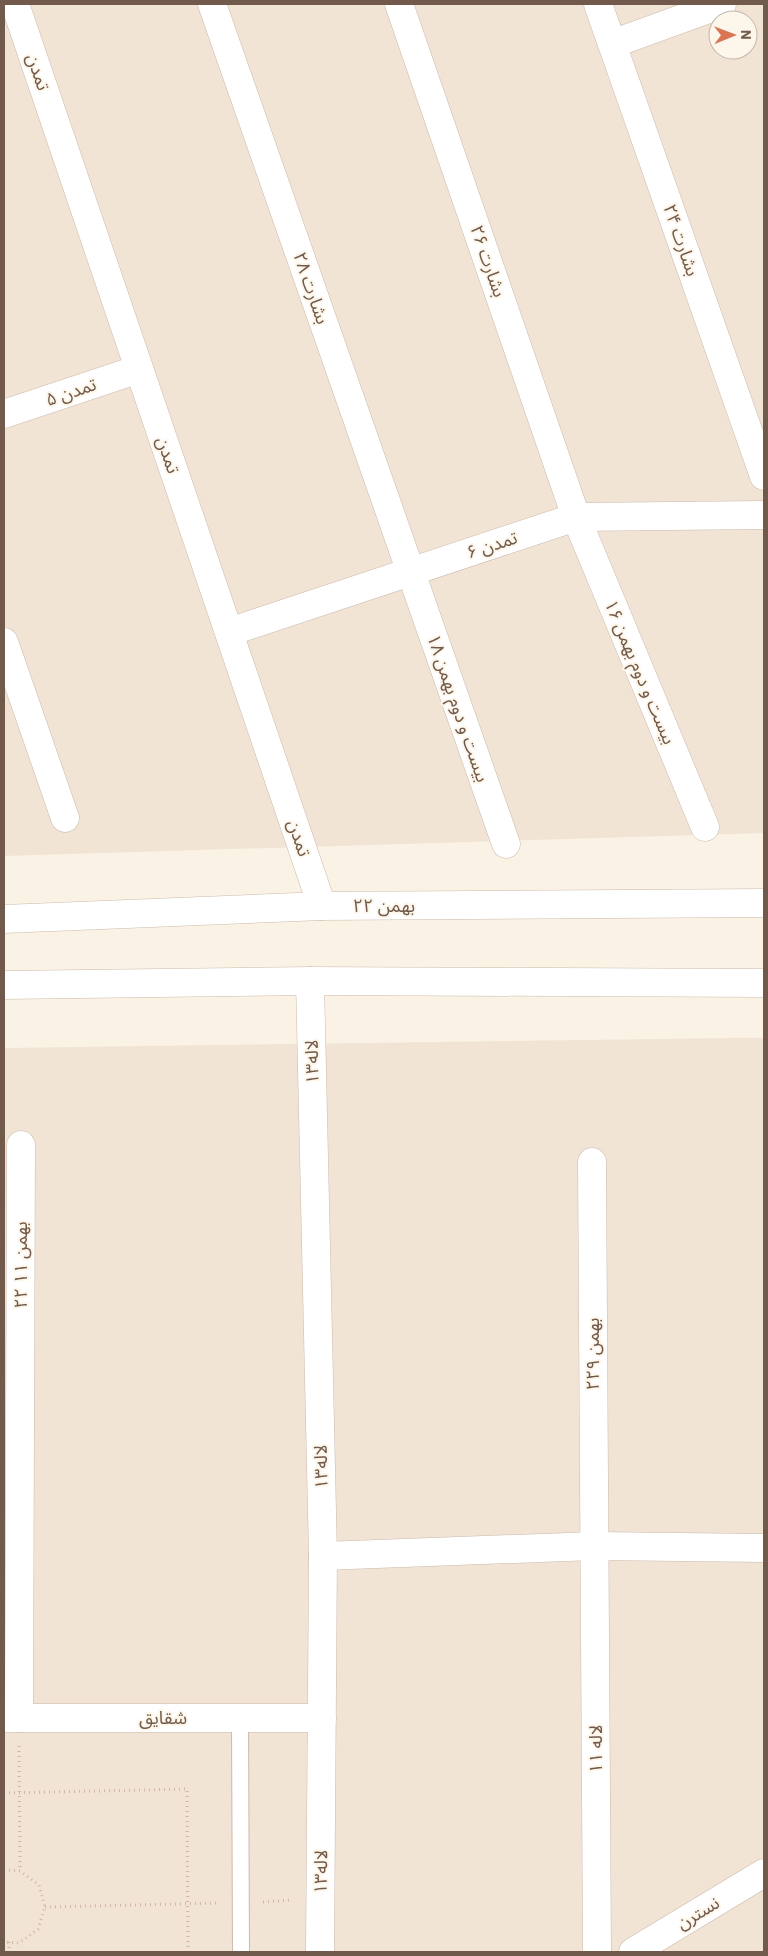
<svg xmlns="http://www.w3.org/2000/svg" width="768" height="1956" viewBox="0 0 768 1956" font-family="'IBM Plex Sans','Noto Sans Arabic',sans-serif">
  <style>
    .residential { fill: #f1e4d4; fill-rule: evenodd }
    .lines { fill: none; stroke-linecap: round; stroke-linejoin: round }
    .lane-casing { stroke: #cbbaac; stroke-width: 18 }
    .street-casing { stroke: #cbbaac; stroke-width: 29 }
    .secondary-casing { stroke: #cdbbaa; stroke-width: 29 }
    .path { stroke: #d2b6a2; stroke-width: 3; stroke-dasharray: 1 4; stroke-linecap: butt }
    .lane { stroke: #fff; stroke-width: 16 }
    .street { stroke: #fff; stroke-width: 28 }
    .secondary { stroke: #fff; stroke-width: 28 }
    .labels { text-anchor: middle; stroke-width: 4; stroke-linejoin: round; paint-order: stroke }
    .street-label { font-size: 18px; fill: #715a4c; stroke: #fdf6eb }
  </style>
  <rect width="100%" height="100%" fill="#faf2e5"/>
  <g class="residential">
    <path d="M 4,4 L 764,4 L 764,833 L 4,856 ZM 718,20 L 748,20 L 748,50 L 718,50 Z"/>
    <path d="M 736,1038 L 764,1038 L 764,1952 L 4,1952 L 4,1048 Z"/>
  </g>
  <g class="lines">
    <g class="lane-casing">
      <path id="lane" d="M 240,1719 L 241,1952"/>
    </g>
    <g class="street-casing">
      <g id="street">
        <path d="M 212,4 L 506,844"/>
        <path d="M 399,4 L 576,517 L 705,827"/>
        <path d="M 598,4 L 764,476"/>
        <path d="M 612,44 L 722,4"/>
        <path d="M 4,414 L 139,369"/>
        <path d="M 229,632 L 576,517 L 764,515"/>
        <path d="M 4,642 L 65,818"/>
        <path d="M 310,981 L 323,1556 L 320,1952"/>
        <path d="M 592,1162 L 597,1952"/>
        <path d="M 323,1556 L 594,1546 L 764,1548"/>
        <path d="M 4,1718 L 322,1718"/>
        <path d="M 19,1718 L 21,1145"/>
        <path d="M 633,1952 L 764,1873"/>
      </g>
    </g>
    <g class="secondary-casing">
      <g id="secondary">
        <path d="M 15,4 L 322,906"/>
        <path d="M 4,919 L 322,906 L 764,903"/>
        <path d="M 4,985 L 310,981 L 764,983"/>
      </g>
    </g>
    <g class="path">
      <path d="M 19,1746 L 20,1871"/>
      <path d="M 4,1793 L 187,1789 L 188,1952"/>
      <path d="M 4,1870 L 20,1871 L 39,1885 L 45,1907 L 38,1929 L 19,1943 L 4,1942"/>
      <path d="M 263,1902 L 292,1900"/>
      <path d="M 45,1907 L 220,1903"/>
      <path d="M 9,1942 L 9,1952"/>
    </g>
    <use href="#lane" class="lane"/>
    <use href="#street" class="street"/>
    <use href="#secondary" class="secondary"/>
  </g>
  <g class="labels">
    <g class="street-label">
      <text transform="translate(38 72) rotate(71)" y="6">تمدن</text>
      <text transform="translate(681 240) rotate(71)" y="6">بشارت ۲۴</text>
      <text transform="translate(488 261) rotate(71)" y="6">بشارت ۲۶</text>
      <text transform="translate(311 288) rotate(71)" y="6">بشارت ۲۸</text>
      <text transform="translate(71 392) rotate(-19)" y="6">تمدن ۵</text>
      <text transform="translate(168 455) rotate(71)" y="6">تمدن</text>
      <text transform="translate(492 545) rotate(-18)" y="6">تمدن ۶</text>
      <text transform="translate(640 672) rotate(67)" y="6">بیست و دوم بهمن ۱۶</text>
      <text transform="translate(458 708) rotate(71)" y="6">بیست و دوم بهمن ۱۸</text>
      <text transform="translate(299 838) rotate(71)" y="6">تمدن</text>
      <text x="384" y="912">۲۲ بهمن</text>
      <text transform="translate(312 1062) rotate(-91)" y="6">لاله۱۳</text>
      <text transform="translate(21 1265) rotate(-90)" y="6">۲۲ بهمن ۱۱</text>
      <text transform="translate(593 1354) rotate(-90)" y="6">۲۲بهمن ۹</text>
      <text transform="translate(321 1467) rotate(-91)" y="6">لاله۱۳</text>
      <text x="163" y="1724">شقايق</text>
      <text transform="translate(596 1749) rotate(-90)" y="6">لاله ۱۱</text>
      <text transform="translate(321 1872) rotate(-89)" y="6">لاله۱۳</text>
      <text transform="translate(698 1913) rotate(-31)" y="6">نسترن</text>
    </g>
  </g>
  <rect width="768" height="1956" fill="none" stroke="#715a4c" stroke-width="10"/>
  <g transform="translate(733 35) rotate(89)"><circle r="24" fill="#fdf6eb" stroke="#c5b8ab"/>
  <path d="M0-4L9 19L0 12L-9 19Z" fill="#da7554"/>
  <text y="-8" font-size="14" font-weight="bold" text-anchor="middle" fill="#715a4c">N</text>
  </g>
</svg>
